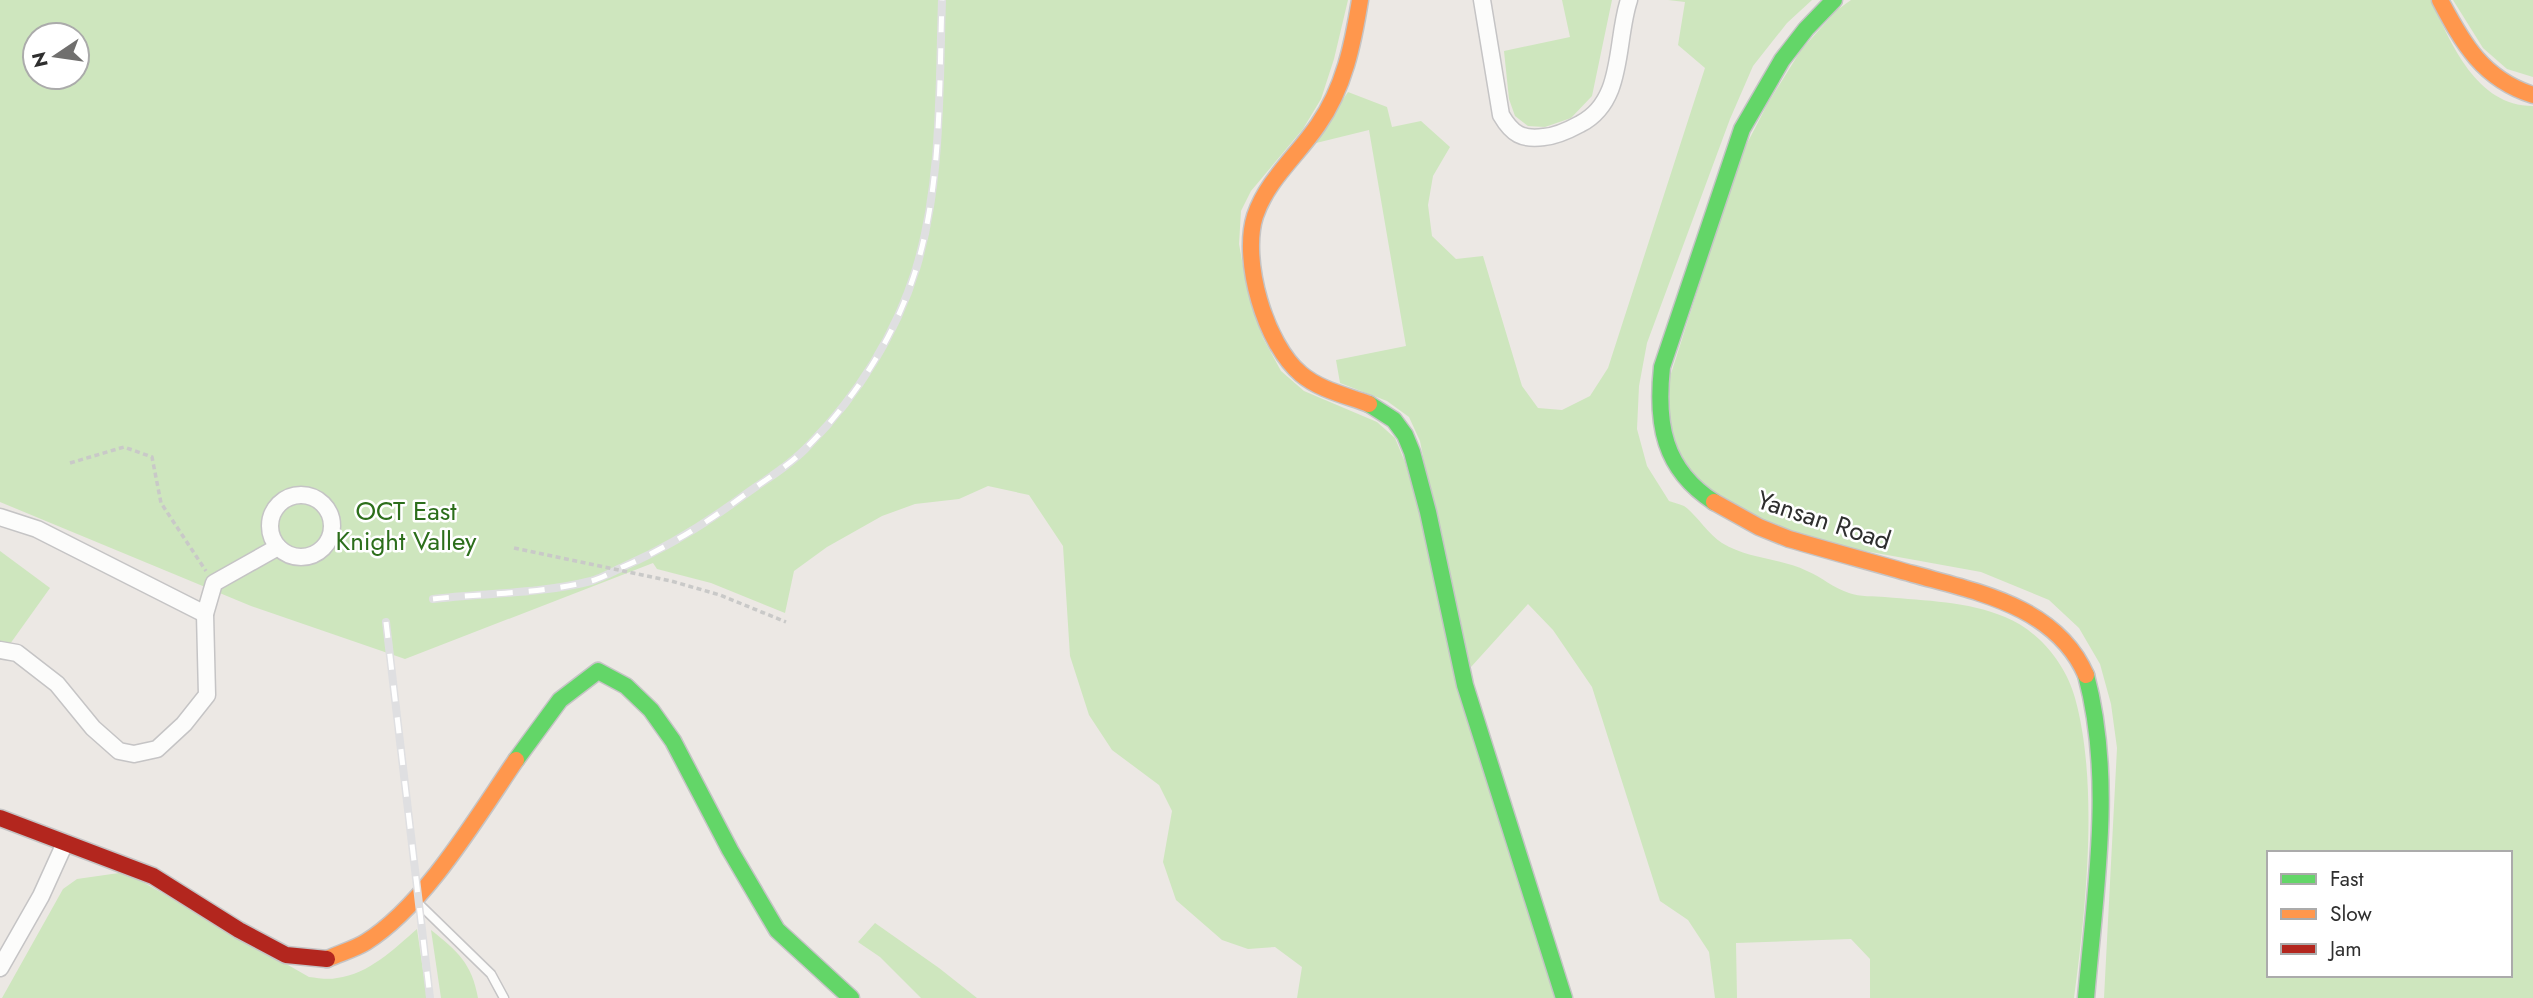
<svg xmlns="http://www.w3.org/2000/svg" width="2533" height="998" viewBox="0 0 2533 998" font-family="Jost,sans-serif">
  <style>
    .green { fill: #cee6be; fill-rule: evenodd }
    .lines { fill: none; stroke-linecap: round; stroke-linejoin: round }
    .lane-casing { stroke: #c5c4c5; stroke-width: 11 }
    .street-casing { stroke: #c5c4c5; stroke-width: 19 }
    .fast-casing { stroke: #c5c4c5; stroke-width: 19 }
    .slow-casing { stroke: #c5c4c5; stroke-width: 19 }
    .jam-casing { stroke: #c5c4c5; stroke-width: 19 }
    .path { stroke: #c9c9c8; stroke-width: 3.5; stroke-dasharray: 5 3.5; stroke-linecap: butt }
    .lane { stroke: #fcfcfb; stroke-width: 8 }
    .street { stroke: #fcfcfb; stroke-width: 16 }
    .fast { stroke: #63d668; stroke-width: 16 }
    .slow { stroke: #ff974d; stroke-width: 16 }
    .jam { stroke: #b3261e; stroke-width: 16 }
    .rail-casing { stroke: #dfdfe1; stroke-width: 8 }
    .rail { stroke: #fff; stroke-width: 5; stroke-dasharray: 16; stroke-linecap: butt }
    .path-bridge { stroke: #c9c9c8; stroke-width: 3.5; stroke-dasharray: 5 3.5; stroke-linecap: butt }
    .labels { text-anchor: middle; stroke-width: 5; stroke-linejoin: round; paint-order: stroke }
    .park-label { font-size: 26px; fill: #2c6e1b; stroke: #fff }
    .street-label { font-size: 26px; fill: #2e2e2e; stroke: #fff }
  </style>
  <rect width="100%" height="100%" fill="#ece8e4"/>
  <g class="green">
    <path d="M 0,0 L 1348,0 L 1334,59 L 1321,99 L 1303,129 L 1251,191 L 1241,211 L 1239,244 L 1248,293 L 1263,338 L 1281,371 L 1304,391 L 1377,422 L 1395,438 L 1405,462 L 1557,998 L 1297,998 L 1302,967 L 1275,947 L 1248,949 L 1222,940 L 1176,900 L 1163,862 L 1172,811 L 1159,785 L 1112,750 L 1089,715 L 1070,656 L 1063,546 L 1029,495 L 988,486 L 959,499 L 915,504 L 882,516 L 827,547 L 794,571 L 785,613 L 711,583 L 657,569 L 653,563 L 405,659 L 251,606 L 0,502 ZM 35,35 L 77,35 L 77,77 L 35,77 Z"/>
    <path d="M 1562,0 L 1612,0 L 1592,96 L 1571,118 L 1545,127 L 1528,126 L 1515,116 L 1509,99 L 1504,51 L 1570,37 Z"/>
    <path d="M 1668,0 L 1812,0 L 1787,23 L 1753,66 L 1730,119 L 1647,343 L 1639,386 L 1637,429 L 1647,466 L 1669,501 C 1674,503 1680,504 1684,506 C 1694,512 1708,534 1722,543 C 1748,559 1780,558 1807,571 C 1822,577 1833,588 1849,593 C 1860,597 1874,596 1885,597 C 1926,601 1967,601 2005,617 C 2038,630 2066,664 2075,698 C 2099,784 2086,909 2074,998 L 1870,998 L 1870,959 L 1851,939 L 1736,943 L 1737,998 L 1715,998 L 1709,952 L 1688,920 L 1660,901 L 1592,687 L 1553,630 L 1528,604 L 1471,667 L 1461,646 L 1420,441 L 1409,417 L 1387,401 L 1340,383 L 1336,360 L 1406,346 L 1369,130 L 1312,144 L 1348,92 L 1387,107 L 1392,127 L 1421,121 L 1450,147 L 1433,176 L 1428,205 L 1432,236 L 1456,259 L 1483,256 L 1522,386 L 1538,408 L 1562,410 L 1590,396 L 1608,368 L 1705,68 L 1678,45 L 1685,2 Z"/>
    <path d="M 1851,0 L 2431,0 C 2451,43 2476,106 2533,106 L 2533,998 L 2104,998 L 2117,748 L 2111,704 L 2100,664 L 2079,628 L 2049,600 L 1981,572 L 1821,543 L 1720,503 L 1680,458 L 1670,422 L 1668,383 L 1740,157 L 1768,103 L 1801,50 L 1837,10 ZM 2269,853 L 2510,853 L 2510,975 L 2269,975 Z"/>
    <path d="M 2453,0 L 2533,0 L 2533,77 L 2507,69 L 2483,48 Z"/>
    <path d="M 0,551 L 50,588 L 0,658 Z"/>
    <path d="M 119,873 L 141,881 L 309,977 C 318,978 328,980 337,978 C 369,974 394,949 417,929 L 427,998 L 2,998 L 63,889 L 77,879 Z"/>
    <path d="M 875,923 L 939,968 L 977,998 L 921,998 L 880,957 L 858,942 Z"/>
    <path d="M 431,930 C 457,951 472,963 478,998 L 441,998 Z"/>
  </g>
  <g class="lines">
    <g class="lane-casing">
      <path id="lane" d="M 415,900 L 491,974 L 504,998"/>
    </g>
    <g class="street-casing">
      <g id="street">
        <path d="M 1482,0 L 1501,115 C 1512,134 1522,140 1544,137 C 1557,136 1569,130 1580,124 C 1625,101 1615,42 1629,0"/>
        <circle cx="301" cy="526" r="31"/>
        <path d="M 0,517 L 37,529 L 205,614"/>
        <path d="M 0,650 L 17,653 L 57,684 L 93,728 L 119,751 L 134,754 L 157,749 L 184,724 L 207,695 L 205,614 L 214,583 L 278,547"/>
        <path d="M 0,968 L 41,896 L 65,843"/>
      </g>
    </g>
    <g class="fast-casing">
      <g id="fast">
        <path d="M 1369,404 L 1394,420 L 1405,435 L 1412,452 L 1428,512 L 1465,685 L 1564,998"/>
        <path d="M 1714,502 C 1663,469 1656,423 1662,367 L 1742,129 L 1782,60 L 1806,29 L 1834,0"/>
        <path d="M 516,760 L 560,700 L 598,671 L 626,686 L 651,710 L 673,741 L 730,850 L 777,930 L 851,998"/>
        <path d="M 2086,998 C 2095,891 2114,779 2086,675"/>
      </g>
    </g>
    <g class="slow-casing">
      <g id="slow">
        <path d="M 1360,0 C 1353,44 1344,88 1318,125 C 1297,156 1267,180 1255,216 C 1241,260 1265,344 1301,374 C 1320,390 1345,395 1369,404"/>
        <path d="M 2440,0 C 2463,44 2483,79 2533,95"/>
        <path d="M 1714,502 L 1759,527 L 1789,539 C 1830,551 1871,562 1913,574 C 1977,592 2056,606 2086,675"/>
        <path d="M 327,959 C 340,953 355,949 366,942 C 425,905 477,817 516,760"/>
      </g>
    </g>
    <g class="jam-casing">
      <path id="jam" d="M 0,818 L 153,876 L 239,930 L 286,955 L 327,959"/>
    </g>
    <path class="path" d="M 70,463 L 124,447 L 152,457 L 161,503 L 206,571"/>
    <use href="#lane" class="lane"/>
    <use href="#street" class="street"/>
    <use href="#fast" class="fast"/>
    <use href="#slow" class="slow"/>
    <use href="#jam" class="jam"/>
    <g class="rail-casing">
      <g id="rail">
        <path d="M 433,599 C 485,593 540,594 591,581 C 602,578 614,571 625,566 C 668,547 705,524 743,496 C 765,480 792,464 810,444 C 858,395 896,334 916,269 C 942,183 939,89 942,0"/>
        <path d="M 386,622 L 430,998"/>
      </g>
    </g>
    <use href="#rail" class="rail"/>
    <path class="path-bridge" d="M 514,548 L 671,581 L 720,595 L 786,622"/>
  </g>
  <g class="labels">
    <g class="park-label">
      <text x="406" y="520">OCT East<tspan x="406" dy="30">Knight Valley</tspan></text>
    </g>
    <g class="street-label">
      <text transform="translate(1824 520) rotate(18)" y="9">Yansan Road</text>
    </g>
  </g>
  <rect x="2267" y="851" width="245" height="126" fill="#ffffff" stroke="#ababab" stroke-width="2"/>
  <rect x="2281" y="874" width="35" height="10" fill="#63d668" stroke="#ababab" stroke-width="2"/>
  <text x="2330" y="886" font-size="21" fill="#2e2e2e">Fast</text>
  <rect x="2281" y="909" width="35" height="10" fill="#ff974d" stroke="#ababab" stroke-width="2"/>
  <text x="2330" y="921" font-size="21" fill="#2e2e2e">Slow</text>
  <rect x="2281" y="944" width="35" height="10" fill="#b3261e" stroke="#ababab" stroke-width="2"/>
  <text x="2330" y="956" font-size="21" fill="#2e2e2e">Jam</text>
  <g transform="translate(56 56) rotate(257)"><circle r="33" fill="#ffffff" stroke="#ababab" stroke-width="2"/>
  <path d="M0-5L12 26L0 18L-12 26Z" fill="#706f6e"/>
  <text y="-10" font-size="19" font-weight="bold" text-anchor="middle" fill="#2e2e2e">N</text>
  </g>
</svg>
